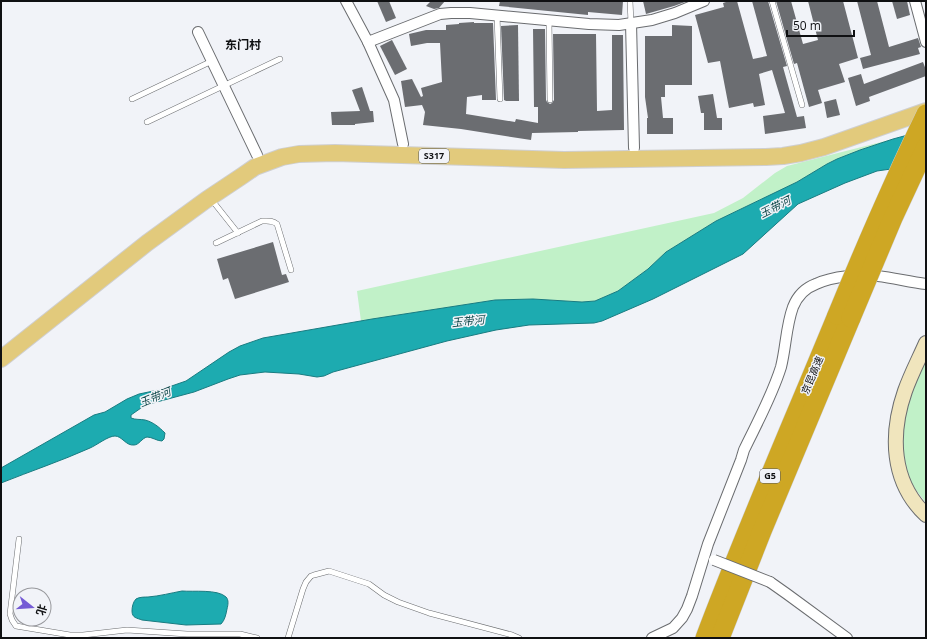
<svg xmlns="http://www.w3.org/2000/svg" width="927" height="639" viewBox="0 0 927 639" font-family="'Open Sans','Noto Sans SC',sans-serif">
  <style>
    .green { fill: #c1f1c8 }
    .water { fill: #1dabb0; stroke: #197c81 }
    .building { fill: #6b6d71 }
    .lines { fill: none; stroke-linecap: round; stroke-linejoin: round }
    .lane-casing { stroke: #6a6c6f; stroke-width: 6 }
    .street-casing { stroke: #6a6c6f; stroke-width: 12 }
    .secondary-casing { stroke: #6a6c6f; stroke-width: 16 }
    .primary-casing { stroke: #cfcfd0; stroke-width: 18 }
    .highway-casing { stroke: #cfcfd0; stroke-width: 20 }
    .lane { stroke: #fff; stroke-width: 5 }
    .street { stroke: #fff; stroke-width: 10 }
    .secondary { stroke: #f0e5bd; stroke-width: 14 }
    .primary { stroke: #e2ca7c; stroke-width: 16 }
    .highway { stroke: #cea724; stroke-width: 19 }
    .street-bridge-casing { stroke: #6a6c6f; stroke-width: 12; stroke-linecap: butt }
    .highway-bridge-casing { stroke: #cfcfd0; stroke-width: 20; stroke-linecap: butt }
    .street-bridge { stroke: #fff; stroke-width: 10 }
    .highway-bridge { stroke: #cea724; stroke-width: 19 }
    .labels { text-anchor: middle; stroke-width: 3; stroke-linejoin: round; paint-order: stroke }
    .shield { fill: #f1f3f8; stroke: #535457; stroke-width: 1 }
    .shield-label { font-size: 9px; font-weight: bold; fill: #0f1012 }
    .street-label { font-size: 10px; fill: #0f1012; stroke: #f1f3f8 }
    .water-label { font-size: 11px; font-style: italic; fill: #134b4d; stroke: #f1f3f8 }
    .quarter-label { font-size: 12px; font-weight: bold; fill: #0f1012; stroke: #f1f3f8 }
  </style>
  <rect width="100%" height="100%" fill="#f1f3f8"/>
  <g class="green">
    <path d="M 893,139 L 860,150 L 837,159 L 827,164 L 797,182 L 716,221 L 666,252 L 648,269 L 618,291 L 595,301 L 582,302 L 533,299 L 495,300 L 361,321 L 357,291 L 714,213 L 743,198 L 775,173 L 787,166 Z"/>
    <path d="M 926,355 L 926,503 L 909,481 L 903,459 L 902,431 L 909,395 Z"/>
  </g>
  <g class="water">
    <path d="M 926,130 L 926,171 L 914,170 L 891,169 L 877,171 L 845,183 L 798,204 L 743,254 L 653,299 L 602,321 L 594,323 L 529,325 L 496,330 L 447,341 L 333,372 L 324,376 L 317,377 L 299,374 L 265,372 L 240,375 L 228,379 L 194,392 L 153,403 L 141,408 L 131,415 L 131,418 C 136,420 140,419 145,420 C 153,422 159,427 165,433 L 164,439 L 162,441 C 157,441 152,437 147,437 C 142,438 139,445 134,445 C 126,446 122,436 115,436 C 108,436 97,445 90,448 C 61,461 31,471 1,483 L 1,468 L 94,415 L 105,412 L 127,399 L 139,394 L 163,389 L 186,381 L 229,352 L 240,346 L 263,338 L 372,319 L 495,300 L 533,299 L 582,302 L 595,301 L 618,291 L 648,269 L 666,252 L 716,221 L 797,182 L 827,164 L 837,159 L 860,150 L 893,139 Z"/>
    <path d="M 182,591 C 193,592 218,589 226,597 C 229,600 228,605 227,609 C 226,614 225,620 221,624 L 186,625 L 142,620 C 137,618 132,618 132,611 C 132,607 133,602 136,599 C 139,597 145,597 148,597 C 160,596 171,593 182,591 Z"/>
  </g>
  <g class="building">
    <path d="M 377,1 L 389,1 L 396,18 L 386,22 Z"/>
    <path d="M 431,1 L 445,1 L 439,8 L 434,9 L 426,6 Z"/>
    <path d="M 500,1 L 623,1 L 622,15 L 588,12 L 588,15 L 499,6 Z"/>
    <path d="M 643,1 L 685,1 L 685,2 L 674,6 L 646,14 Z"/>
    <path d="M 729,1 L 737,1 L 753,59 L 767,56 L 752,1 L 768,1 L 787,66 L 783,67 L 797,117 L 804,116 L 806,128 L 765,134 L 763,116 L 785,113 L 772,70 L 759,74 L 765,105 L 754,107 L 753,103 L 729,108 L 720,61 L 708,63 L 695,15 L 724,7 L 723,3 Z"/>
    <path d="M 776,1 L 791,1 L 803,44 L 818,40 L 808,1 L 843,1 L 858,58 L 839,64 L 845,82 L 818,90 L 822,103 L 809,107 L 797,63 L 794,64 Z"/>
    <path d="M 857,1 L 877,1 L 889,47 L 918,38 L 921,47 L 918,48 L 920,54 L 863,69 L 860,58 L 871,55 Z"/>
    <path d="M 892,1 L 907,1 L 910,15 L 897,19 Z"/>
    <path d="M 474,22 L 474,23 L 493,23 L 496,100 L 482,100 L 482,95 L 467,97 L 466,114 L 515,122 L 516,119 L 538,123 L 538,107 L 534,107 L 533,29 L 545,29 L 546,100 L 547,102 L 550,104 L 552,103 L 554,100 L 553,34 L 596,34 L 597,111 L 612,110 L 612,35 L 623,35 L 624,130 L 578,131 L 578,132 L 532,133 L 531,140 L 461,129 L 423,125 L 425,112 L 422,105 L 405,107 L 401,81 L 412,79 L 421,97 L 423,96 L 421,88 L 442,82 L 440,43 L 427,43 L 411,46 L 409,34 L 426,30 L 446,30 L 446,25 L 459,24 L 459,23 Z"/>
    <path d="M 518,25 L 519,101 L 506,101 L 504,100 L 501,26 Z"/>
    <path d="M 672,25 L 692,26 L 692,85 L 665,85 L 665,97 L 661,97 L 663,118 L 673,118 L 673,134 L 647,134 L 647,118 L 648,118 L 645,97 L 645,36 L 672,36 Z"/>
    <path d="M 392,40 L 407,69 L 395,75 L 380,46 Z"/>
    <path d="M 923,62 L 926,70 L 926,76 L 869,97 L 870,101 L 856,106 L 848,78 L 861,74 L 864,84 Z"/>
    <path d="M 362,87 L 370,111 L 373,111 L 374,122 L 355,124 L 355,125 L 332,125 L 331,112 L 360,111 L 352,90 Z"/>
    <path d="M 713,94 L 717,118 L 722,118 L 722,130 L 704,130 L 704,113 L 701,113 L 698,96 Z"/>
    <path d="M 836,99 L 840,115 L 827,118 L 824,102 Z"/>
    <path d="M 273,242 L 282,275 L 286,274 L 289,282 L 235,299 L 228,278 L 223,280 L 217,259 Z"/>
  </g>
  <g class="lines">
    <g class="lane-casing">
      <g id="lane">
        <path d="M 630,1 L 631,23"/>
        <path d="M 772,1 L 802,105"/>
        <path d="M 497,15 L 500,99"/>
        <path d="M 549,20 L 550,100"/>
        <path d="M 132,99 L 212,61"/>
        <path d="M 147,122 L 280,59"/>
        <path d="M 211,199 L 238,233"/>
        <path d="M 216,243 L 262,221 C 268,221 272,220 277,224 L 291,270"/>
        <path d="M 19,539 L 10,614 L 12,620 L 16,626 L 70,635 L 83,635 L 127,630 L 187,634 L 240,634 L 257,638"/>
        <path d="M 288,638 L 303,589 L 306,582 L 311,576 L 314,575 L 329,571 L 369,584 L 384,595 L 398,602 L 429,613 L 512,635 L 519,638"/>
      </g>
    </g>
    <g class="street-casing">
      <g id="street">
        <path d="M 346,1 L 368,42 L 394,100 L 403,144"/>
        <path d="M 915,1 L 926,42"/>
        <path d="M 631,23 L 634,148"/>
        <path d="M 198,32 L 257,155"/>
        <path d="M 368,42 L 440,14 L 451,13 L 470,13 L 589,24 L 619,25 L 652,20 L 675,13 L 704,1"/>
        <path d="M 770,582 L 787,594 L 847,638"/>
        <path d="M 652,638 L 673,628 L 682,618 L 687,609 L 692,596 L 708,544 L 741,460 L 744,450 C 757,423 772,396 781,367 C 786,347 786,326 793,307 C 797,297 805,288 816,284 C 833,276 860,274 878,276 C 894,278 910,282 926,284"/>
      </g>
    </g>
    <g class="secondary-casing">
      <path id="secondary" d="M 926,343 C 919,359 911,374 905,391 C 890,434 891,482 926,515"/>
    </g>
    <g class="primary-casing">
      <path id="primary" d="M 1,359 L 147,243 L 206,200 L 242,176 L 255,167 L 282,157 L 299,154 L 335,153 L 564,160 L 766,157 L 783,156 L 801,153 L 824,147 L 926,111"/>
    </g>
    <g class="highway-casing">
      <g id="highway">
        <path d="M 705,638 C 746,529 793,422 837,315"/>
        <path d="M 720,638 L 762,531 L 851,318"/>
      </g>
    </g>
    <use href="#lane" class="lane"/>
    <use href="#street" class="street"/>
    <use href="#secondary" class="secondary"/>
    <use href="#primary" class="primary"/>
    <use href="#highway" class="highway"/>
    <g class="street-bridge-casing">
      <path id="street-bridge" d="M 714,560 L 770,582"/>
    </g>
    <g class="highway-bridge-casing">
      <g id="highway-bridge">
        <path d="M 837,315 C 865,247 894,180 926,114"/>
        <path d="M 851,318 L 893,218 L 926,147"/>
      </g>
    </g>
    <use href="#street-bridge" class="street-bridge"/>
    <use href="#highway-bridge" class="highway-bridge"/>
  </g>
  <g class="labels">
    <g class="shield">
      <rect x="419" y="149" width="30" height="14" rx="3"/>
      <rect x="760" y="469" width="20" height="14" rx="3"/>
    </g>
    <g class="shield-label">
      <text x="434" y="159">S317</text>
      <text x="770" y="479">G5</text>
    </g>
    <g class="street-label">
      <text transform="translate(812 375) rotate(-67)" y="4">京昆高速</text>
    </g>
    <g class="water-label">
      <text transform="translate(775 207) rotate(-27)" y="4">玉带河</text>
      <text transform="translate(468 321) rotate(-6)" y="4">玉带河</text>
      <text transform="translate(155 397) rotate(-22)" y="4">玉带河</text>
    </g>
    <g class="quarter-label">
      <text x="243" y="49">东门村</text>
    </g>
  </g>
  <rect width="927" height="639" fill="none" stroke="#0f1012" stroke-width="4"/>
  <g transform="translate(32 607) rotate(107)"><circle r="19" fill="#f1f3f8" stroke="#97989c"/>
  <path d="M0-3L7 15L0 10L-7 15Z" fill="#755bd5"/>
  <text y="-6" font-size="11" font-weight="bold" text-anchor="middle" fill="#0f1012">北</text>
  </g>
  <path d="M787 30v6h67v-6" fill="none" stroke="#0f1012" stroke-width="2"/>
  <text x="793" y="30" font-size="12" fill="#0f1012" stroke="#f1f3f8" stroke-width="3" paint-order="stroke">50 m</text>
</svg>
